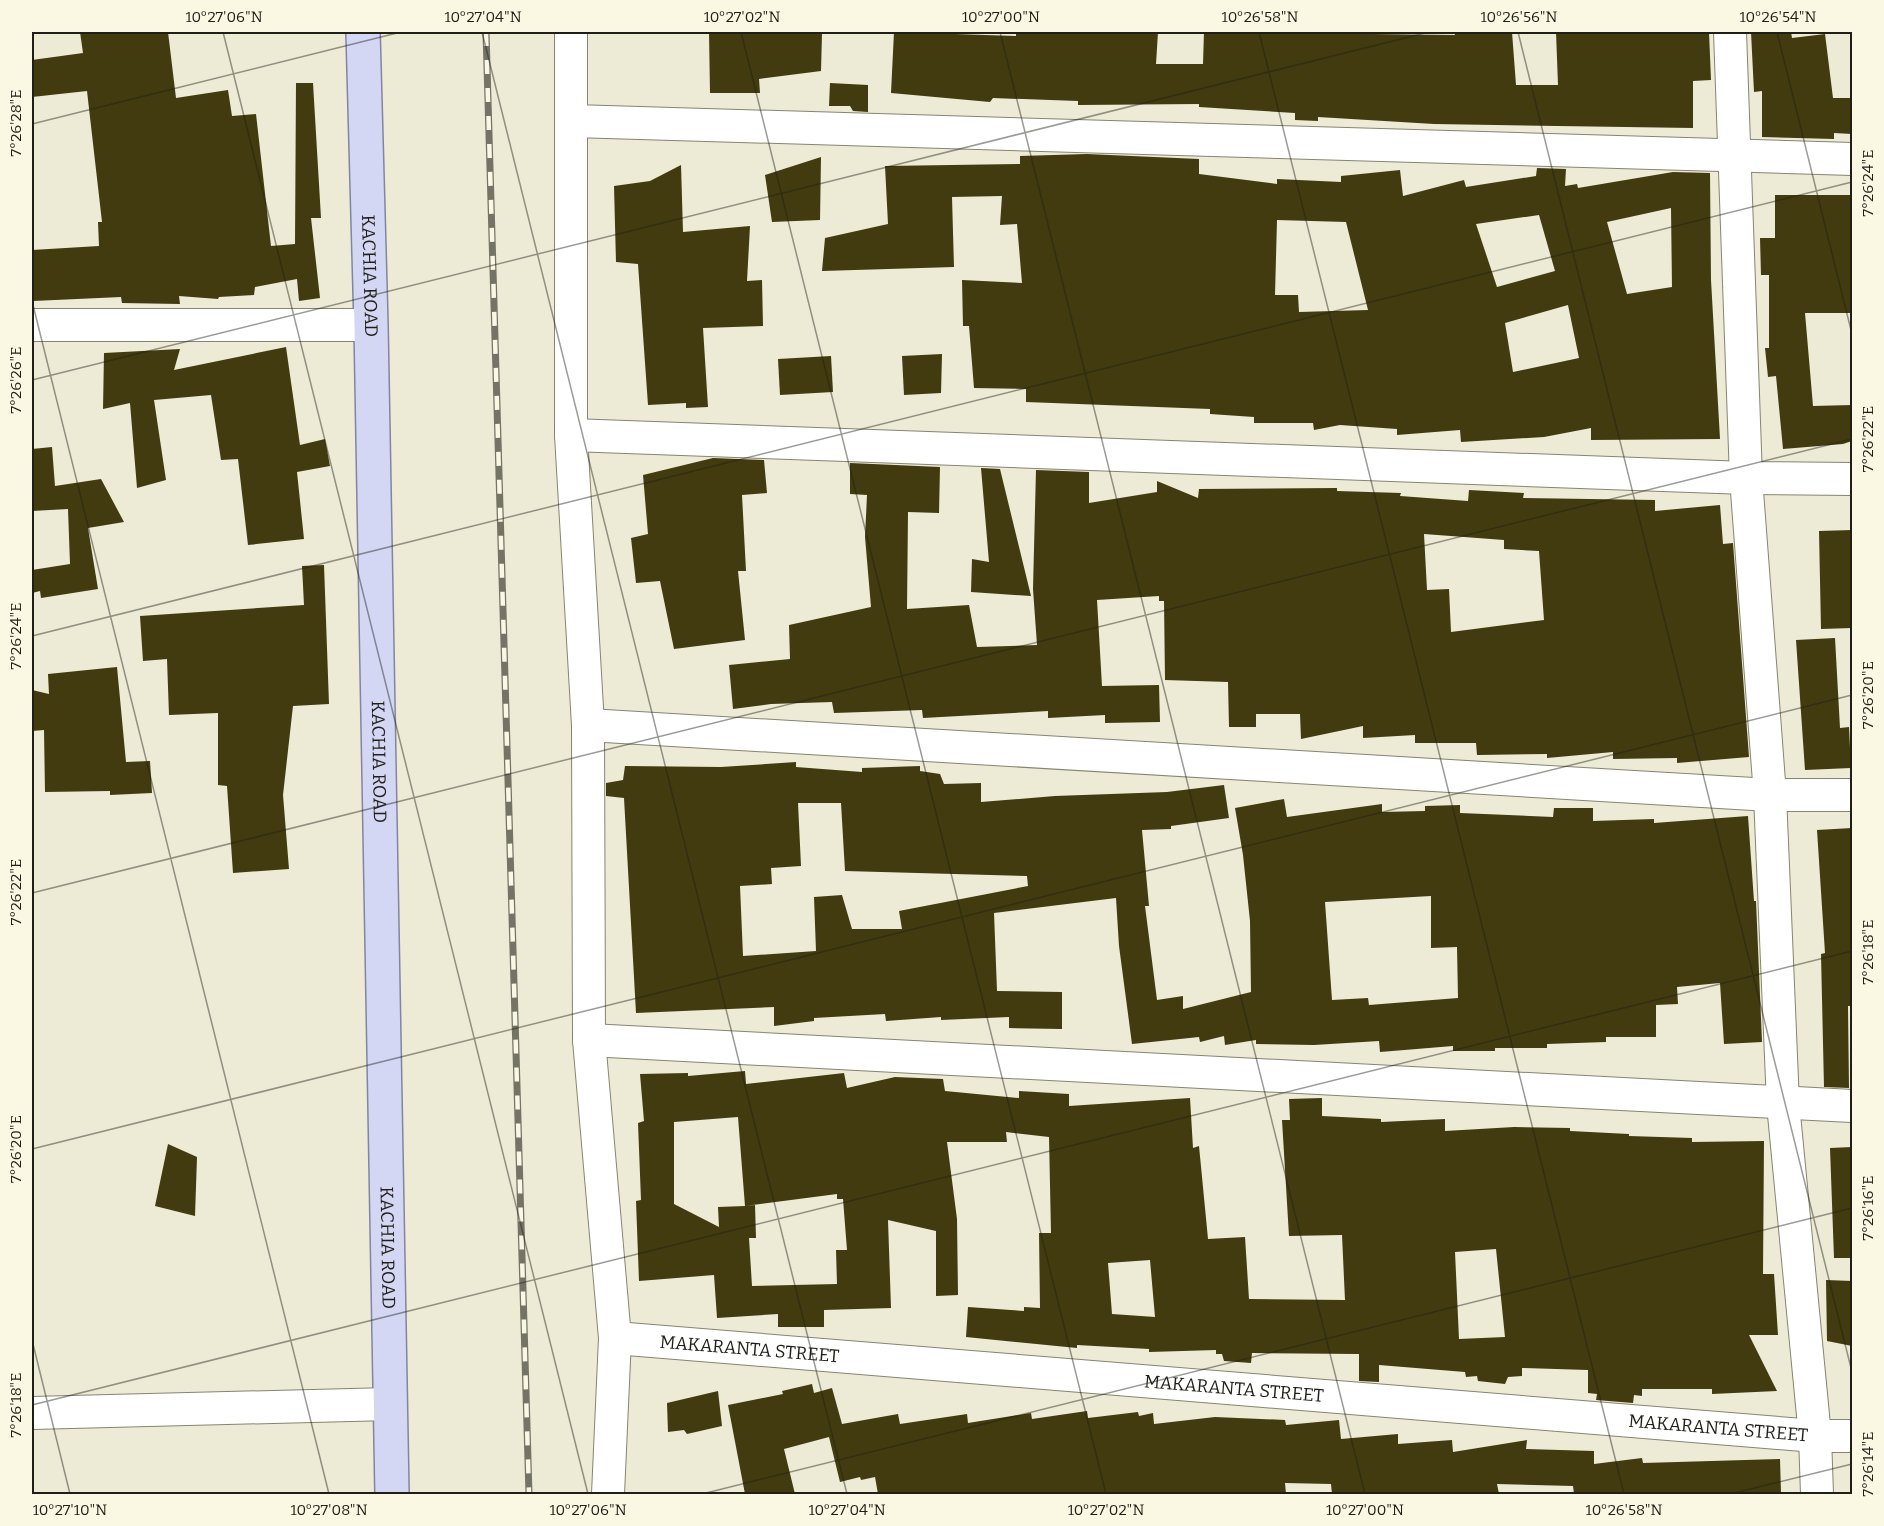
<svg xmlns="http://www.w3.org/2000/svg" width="1884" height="1526" viewBox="0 0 1884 1526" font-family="Bitter,serif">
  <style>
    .building { fill: #413b0f; fill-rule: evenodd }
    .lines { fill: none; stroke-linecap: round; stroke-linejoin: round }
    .minor-casing { stroke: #868472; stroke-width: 34 }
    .primary-casing { stroke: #8285a1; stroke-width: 36 }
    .minor { stroke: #fff; stroke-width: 32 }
    .primary { stroke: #d4d7f4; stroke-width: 33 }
    .rail-casing { stroke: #747366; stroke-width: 7 }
    .rail { stroke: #faf8e3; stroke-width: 4.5; stroke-dasharray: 14; stroke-linecap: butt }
    .ticks { fill: none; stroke: #1f1e17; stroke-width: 1.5; stroke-opacity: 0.45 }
    .labels { text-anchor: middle; stroke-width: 6; stroke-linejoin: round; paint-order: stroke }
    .street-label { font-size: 18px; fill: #1f1e17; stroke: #faf8e3 }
    .neatline { fill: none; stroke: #1f1e17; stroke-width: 2 }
    .ticks-label { font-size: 15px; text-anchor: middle; fill: #1f1e17 }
  </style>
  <rect width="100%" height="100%" fill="#edead6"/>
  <g class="building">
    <path d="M 80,32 L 168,32 L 176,98 L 228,90 L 232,116 L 256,114 L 271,246 L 295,244 L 296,83 L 313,83 L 321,218 L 311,218 L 320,298 L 299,301 L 297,279 L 255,287 L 254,295 L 219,297 L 218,299 L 179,296 L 180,304 L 122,303 L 121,297 L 33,301 L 32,250 L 99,246 L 98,222 L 102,222 L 87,91 L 32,97 L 32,60 L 83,53 Z"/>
    <path d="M 709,32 L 812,32 L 822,34 L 821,71 L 759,79 L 760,93 L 710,93 Z"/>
    <path d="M 894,32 L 1016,36 L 1016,32 L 1158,32 L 1156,64 L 1203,64 L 1204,32 L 1455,35 L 1454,32 L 1512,32 L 1516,85 L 1558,85 L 1556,32 L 1709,32 L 1711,80 L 1693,81 L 1693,128 L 1434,124 L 1318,117 L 1318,121 L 1295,120 L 1295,113 L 1199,107 L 1199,104 L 1078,105 L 1078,101 L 993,98 L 990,102 L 891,93 Z"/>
    <path d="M 1751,32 L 1791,32 L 1792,38 L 1825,34 L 1833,98 L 1852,98 L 1852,134 L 1834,133 L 1834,139 L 1762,137 L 1762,91 L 1754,92 Z"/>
    <path d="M 830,83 L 868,85 L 868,112 L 853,111 L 850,106 L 829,106 Z"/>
    <path d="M 1087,154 L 1199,159 L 1199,174 L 1277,184 L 1277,179 L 1341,182 L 1341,176 L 1400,170 L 1403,196 L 1464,180 L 1466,187 L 1536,176 L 1537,168 L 1566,169 L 1565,186 L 1577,184 L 1578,188 L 1673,172 L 1710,173 L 1711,280 L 1720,439 L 1591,440 L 1591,428 L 1544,437 L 1461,442 L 1460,430 L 1397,435 L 1397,429 L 1340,425 L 1314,430 L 1313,423 L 1254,423 L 1254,417 L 1210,414 L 1210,409 L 1026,402 L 1026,389 L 974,388 L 969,326 L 963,326 L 962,280 L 1022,283 L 1017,224 L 1000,225 L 1002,196 L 952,197 L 954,267 L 822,271 L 825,238 L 888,224 L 885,166 L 1020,164 L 1020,156 ZM 1671,208 L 1672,287 L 1627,294 L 1607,222 ZM 1539,215 L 1555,271 L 1497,287 L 1476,224 ZM 1277,220 L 1346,222 L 1368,310 L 1299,312 L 1298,295 L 1275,295 ZM 1568,305 L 1579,358 L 1513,372 L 1505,323 Z"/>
    <path d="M 821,157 L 820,220 L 772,222 L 765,175 Z"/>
    <path d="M 681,165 L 683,232 L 750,226 L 747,281 L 762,280 L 763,326 L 703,328 L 708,407 L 686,408 L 686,403 L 648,405 L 638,264 L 616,262 L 614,186 L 650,181 Z"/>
    <path d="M 1775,195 L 1852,195 L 1852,313 L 1805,313 L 1813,406 L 1852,405 L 1852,441 L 1843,444 L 1783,449 L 1776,376 L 1768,377 L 1765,348 L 1769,348 L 1769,275 L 1761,275 L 1760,238 L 1775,238 Z"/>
    <path d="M 286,347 L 300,445 L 325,439 L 330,466 L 297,472 L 304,539 L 248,545 L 238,459 L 221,460 L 211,395 L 154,400 L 166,480 L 137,488 L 130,403 L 103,409 L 104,353 L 180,349 L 174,370 Z"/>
    <path d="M 942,354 L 941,393 L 904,395 L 902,356 Z"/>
    <path d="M 831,356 L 833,392 L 780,395 L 778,359 Z"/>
    <path d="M 52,447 L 55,486 L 101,479 L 124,522 L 88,528 L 98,589 L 41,598 L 40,591 L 32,593 L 32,570 L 70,564 L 68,509 L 32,511 L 32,449 Z"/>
    <path d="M 713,458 L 764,460 L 767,493 L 742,495 L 746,571 L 738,571 L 745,640 L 674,649 L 660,581 L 636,583 L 631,538 L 648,534 L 643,475 Z"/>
    <path d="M 850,463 L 940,467 L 939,513 L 908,512 L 907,609 L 969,605 L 977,647 L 1037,645 L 1033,589 L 1036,470 L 1089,472 L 1089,503 L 1157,492 L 1157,481 L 1198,498 L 1199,489 L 1337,488 L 1337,491 L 1401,493 L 1400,496 L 1468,501 L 1469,490 L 1524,493 L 1523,498 L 1655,500 L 1655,511 L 1720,505 L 1723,544 L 1733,543 L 1749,757 L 1677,763 L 1677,758 L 1613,759 L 1613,752 L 1547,758 L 1547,754 L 1477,755 L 1476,743 L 1415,743 L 1415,735 L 1363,738 L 1363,726 L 1301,739 L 1300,714 L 1256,714 L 1256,727 L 1229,727 L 1228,682 L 1165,680 L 1164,601 L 1159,601 L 1159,596 L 1097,600 L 1102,686 L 1159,685 L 1160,722 L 1105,723 L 1105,715 L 1048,718 L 1048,711 L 923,718 L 922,710 L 834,713 L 832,702 L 771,704 L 733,709 L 729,665 L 790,659 L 789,625 L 871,607 L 865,537 L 867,495 L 850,494 ZM 1424,534 L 1504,540 L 1504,549 L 1539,551 L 1544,620 L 1451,632 L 1449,589 L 1427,590 Z"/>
    <path d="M 981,468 L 1000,469 L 1031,596 L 971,592 L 972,559 L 989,562 Z"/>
    <path d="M 1852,530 L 1852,628 L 1821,629 L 1819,531 Z"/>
    <path d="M 324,565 L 329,704 L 293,706 L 283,795 L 289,869 L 233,873 L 227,786 L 218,785 L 218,713 L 169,715 L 167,659 L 143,661 L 140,616 L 304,605 L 302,566 Z"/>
    <path d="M 1835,638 L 1840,728 L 1849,727 L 1851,768 L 1805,770 L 1796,640 Z"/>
    <path d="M 117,667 L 126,762 L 150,761 L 152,793 L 110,795 L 110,791 L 45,792 L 44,730 L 32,731 L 32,690 L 49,694 L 48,674 Z"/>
    <path d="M 796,762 L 796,767 L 862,772 L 862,768 L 920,766 L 920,771 L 940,774 L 944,784 L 981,783 L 981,802 L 1055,796 L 1167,792 L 1224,785 L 1229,818 L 1171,826 L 1171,829 L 1142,830 L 1149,906 L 1145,906 L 1157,1000 L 1183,996 L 1183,1009 L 1251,992 L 1250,921 L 1243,855 L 1235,808 L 1284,799 L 1287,817 L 1382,804 L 1382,812 L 1425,811 L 1425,806 L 1460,805 L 1460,813 L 1553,817 L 1554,808 L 1593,808 L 1593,821 L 1654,819 L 1654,823 L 1748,816 L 1754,901 L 1756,901 L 1762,1042 L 1724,1044 L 1720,983 L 1677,987 L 1678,1004 L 1656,1005 L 1656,1037 L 1606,1037 L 1606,1042 L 1547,1044 L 1547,1048 L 1495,1048 L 1495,1051 L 1453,1051 L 1453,1046 L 1380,1052 L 1379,1041 L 1314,1045 L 1256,1044 L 1256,1040 L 1225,1045 L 1224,1036 L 1200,1042 L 1199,1037 L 1132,1044 L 1119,946 L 1116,898 L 994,913 L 997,991 L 1062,992 L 1062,1029 L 1009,1028 L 1009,1017 L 941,1020 L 941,1017 L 886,1021 L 885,1014 L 814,1018 L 814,1021 L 774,1026 L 774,1007 L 636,1013 L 624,798 L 606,796 L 606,783 L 623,780 L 625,766 L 721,767 ZM 798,803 L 841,803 L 845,871 L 1027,876 L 1028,886 L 899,911 L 902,929 L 852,929 L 842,895 L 814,897 L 816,951 L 743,956 L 740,886 L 772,884 L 771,868 L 801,866 ZM 1431,896 L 1431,948 L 1457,947 L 1458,998 L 1369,1005 L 1368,998 L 1332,1000 L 1325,902 Z"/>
    <path d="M 1852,828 L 1852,973 L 1851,1006 L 1848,1006 L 1849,1088 L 1824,1087 L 1821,954 L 1825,953 L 1817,830 Z"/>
    <path d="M 745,1071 L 746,1084 L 844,1073 L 847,1088 L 895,1077 L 943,1079 L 945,1091 L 1019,1098 L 1019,1091 L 1069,1094 L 1069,1106 L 1190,1098 L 1193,1148 L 1199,1146 L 1208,1239 L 1245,1237 L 1249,1299 L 1345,1300 L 1342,1235 L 1289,1236 L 1282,1120 L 1290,1120 L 1289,1099 L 1322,1098 L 1322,1116 L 1381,1119 L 1381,1122 L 1445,1119 L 1445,1131 L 1514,1127 L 1570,1128 L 1570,1131 L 1629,1134 L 1629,1136 L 1692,1138 L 1692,1142 L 1764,1141 L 1763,1274 L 1774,1274 L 1778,1335 L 1749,1335 L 1777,1391 L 1712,1394 L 1712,1389 L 1642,1389 L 1642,1396 L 1634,1395 L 1633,1403 L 1596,1400 L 1597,1394 L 1588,1393 L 1588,1370 L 1522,1368 L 1522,1376 L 1508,1377 L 1505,1384 L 1478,1381 L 1477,1376 L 1466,1377 L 1465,1372 L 1379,1365 L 1379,1382 L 1359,1381 L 1359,1354 L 1252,1353 L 1251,1363 L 1224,1361 L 1222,1354 L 1216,1354 L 1216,1350 L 1149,1352 L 1149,1349 L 1077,1345 L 1077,1348 L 966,1337 L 968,1307 L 1024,1311 L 1024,1307 L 1040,1308 L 1039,1233 L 1051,1233 L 1049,1137 L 1006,1132 L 1007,1142 L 947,1142 L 957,1219 L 958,1295 L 936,1296 L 936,1231 L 888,1220 L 891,1308 L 824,1310 L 824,1327 L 778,1327 L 778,1314 L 717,1318 L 714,1275 L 639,1281 L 636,1201 L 641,1200 L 638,1123 L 644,1121 L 640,1074 L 688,1073 L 688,1076 ZM 738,1117 L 745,1206 L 718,1207 L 719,1227 L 674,1204 L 674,1122 ZM 837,1194 L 837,1199 L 843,1199 L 847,1250 L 836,1250 L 837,1284 L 752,1286 L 749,1238 L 756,1238 L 755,1205 L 745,1206 ZM 1496,1249 L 1505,1337 L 1459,1339 L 1455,1252 ZM 1150,1260 L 1155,1317 L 1112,1314 L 1108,1263 Z"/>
    <path d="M 168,1144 L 197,1157 L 195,1216 L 155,1206 Z"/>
    <path d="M 1852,1147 L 1852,1258 L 1834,1258 L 1830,1148 Z"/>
    <path d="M 1826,1280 L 1852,1281 L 1852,1346 L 1827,1341 Z"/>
    <path d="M 812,1384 L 814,1393 L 832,1388 L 842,1424 L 898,1414 L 900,1424 L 967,1414 L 968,1423 L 1031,1413 L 1032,1419 L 1087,1411 L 1088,1418 L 1138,1412 L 1139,1416 L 1153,1413 L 1154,1424 L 1215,1417 L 1285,1420 L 1286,1425 L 1339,1420 L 1341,1439 L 1398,1434 L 1398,1444 L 1452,1440 L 1453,1452 L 1527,1440 L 1526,1449 L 1594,1451 L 1594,1464 L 1642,1458 L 1643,1463 L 1780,1459 L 1781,1493 L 1574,1494 L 1573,1486 L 1497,1484 L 1499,1494 L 1332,1494 L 1331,1484 L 1285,1483 L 1286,1494 L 878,1494 L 875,1477 L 861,1480 L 860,1477 L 840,1482 L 829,1437 L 784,1449 L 795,1494 L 745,1494 L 728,1405 L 783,1394 L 782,1391 Z"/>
    <path d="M 718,1391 L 722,1426 L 687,1434 L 684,1430 L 668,1432 L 667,1403 Z"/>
  </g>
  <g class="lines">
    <g class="minor-casing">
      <g id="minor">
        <path d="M 571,32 L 571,435 L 588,725 L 589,1040 L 615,1338 L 608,1494"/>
        <path d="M 1730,32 L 1746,478 L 1770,795 L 1783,1104 L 1815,1436 L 1817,1494"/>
        <path d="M 573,121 L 1852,159"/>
        <path d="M 32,325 L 371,325"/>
        <path d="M 571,435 L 1746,478 L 1852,479"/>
        <path d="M 588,725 L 1770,795 L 1852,795"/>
        <path d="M 589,1040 L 1852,1106"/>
        <path id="s1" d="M 615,1338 L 1815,1436 L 1852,1436"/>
        <path d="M 32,1413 L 390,1404"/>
      </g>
    </g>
    <g class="primary-casing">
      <g id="primary">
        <path id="s2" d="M 363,32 L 371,325 L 392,1494"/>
      </g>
    </g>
    <use href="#minor" class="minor"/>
    <use href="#primary" class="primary"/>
    <g class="rail-casing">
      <path id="rail" d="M 486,32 L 529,1494"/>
    </g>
    <use href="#rail" class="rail"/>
  </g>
  <path class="ticks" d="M 223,32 L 588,1494M 482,32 L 847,1494M 741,32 L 1106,1494M 1000,32 L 1365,1494M 1259,32 L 1624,1494M 1518,32 L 1852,1372M 1777,32 L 1852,334M 32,124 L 401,32M 32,301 L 329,1494M 32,380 L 1429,32M 32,636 L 1852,182M 32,893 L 1852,439M 32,1149 L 1852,695M 32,1340 L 70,1494M 32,1405 L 1852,951M 702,1494 L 1852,1208M 1730,1494 L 1852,1464"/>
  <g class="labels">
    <g class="street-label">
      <text dy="6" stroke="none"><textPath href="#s2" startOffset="244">KACHIA ROAD</textPath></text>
      <text dy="6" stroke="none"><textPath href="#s2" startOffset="730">KACHIA ROAD</textPath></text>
      <text dy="6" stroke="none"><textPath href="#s2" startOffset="1216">KACHIA ROAD</textPath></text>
      <text dy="6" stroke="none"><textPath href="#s1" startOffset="135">MAKARANTA STREET</textPath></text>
      <text dy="6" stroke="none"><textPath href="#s1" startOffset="621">MAKARANTA STREET</textPath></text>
      <text dy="6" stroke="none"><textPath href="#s1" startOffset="1107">MAKARANTA STREET</textPath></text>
    </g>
  </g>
  <rect width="1884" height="1526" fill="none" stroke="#faf8e3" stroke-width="66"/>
  <rect x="33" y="33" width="1818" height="1460" class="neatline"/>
  <g class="ticks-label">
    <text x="224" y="22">10°27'06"N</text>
    <text x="483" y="22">10°27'04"N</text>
    <text x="742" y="22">10°27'02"N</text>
    <text x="1001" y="22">10°27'00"N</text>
    <text x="1260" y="22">10°26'58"N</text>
    <text x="1519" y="22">10°26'56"N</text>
    <text x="1778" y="22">10°26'54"N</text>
    <text transform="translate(16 123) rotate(-90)" y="5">7°26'28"E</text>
    <text transform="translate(1868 183) rotate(-90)" y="5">7°26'24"E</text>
    <text transform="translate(16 380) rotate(-90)" y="5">7°26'26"E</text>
    <text transform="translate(1868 439) rotate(-90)" y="5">7°26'22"E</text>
    <text transform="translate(16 636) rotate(-90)" y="5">7°26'24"E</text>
    <text transform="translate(1868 695) rotate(-90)" y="5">7°26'20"E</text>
    <text transform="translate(16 892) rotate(-90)" y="5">7°26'22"E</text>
    <text transform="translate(1868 952) rotate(-90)" y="5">7°26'18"E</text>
    <text transform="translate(16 1149) rotate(-90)" y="5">7°26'20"E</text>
    <text transform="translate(1868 1208) rotate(-90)" y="5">7°26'16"E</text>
    <text transform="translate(16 1405) rotate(-90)" y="5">7°26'18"E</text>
    <text transform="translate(1868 1464) rotate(-90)" y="5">7°26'14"E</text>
    <text x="70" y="1515">10°27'10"N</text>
    <text x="329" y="1515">10°27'08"N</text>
    <text x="588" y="1515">10°27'06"N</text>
    <text x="847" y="1515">10°27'04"N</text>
    <text x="1106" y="1515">10°27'02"N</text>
    <text x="1365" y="1515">10°27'00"N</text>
    <text x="1624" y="1515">10°26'58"N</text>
  </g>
</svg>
